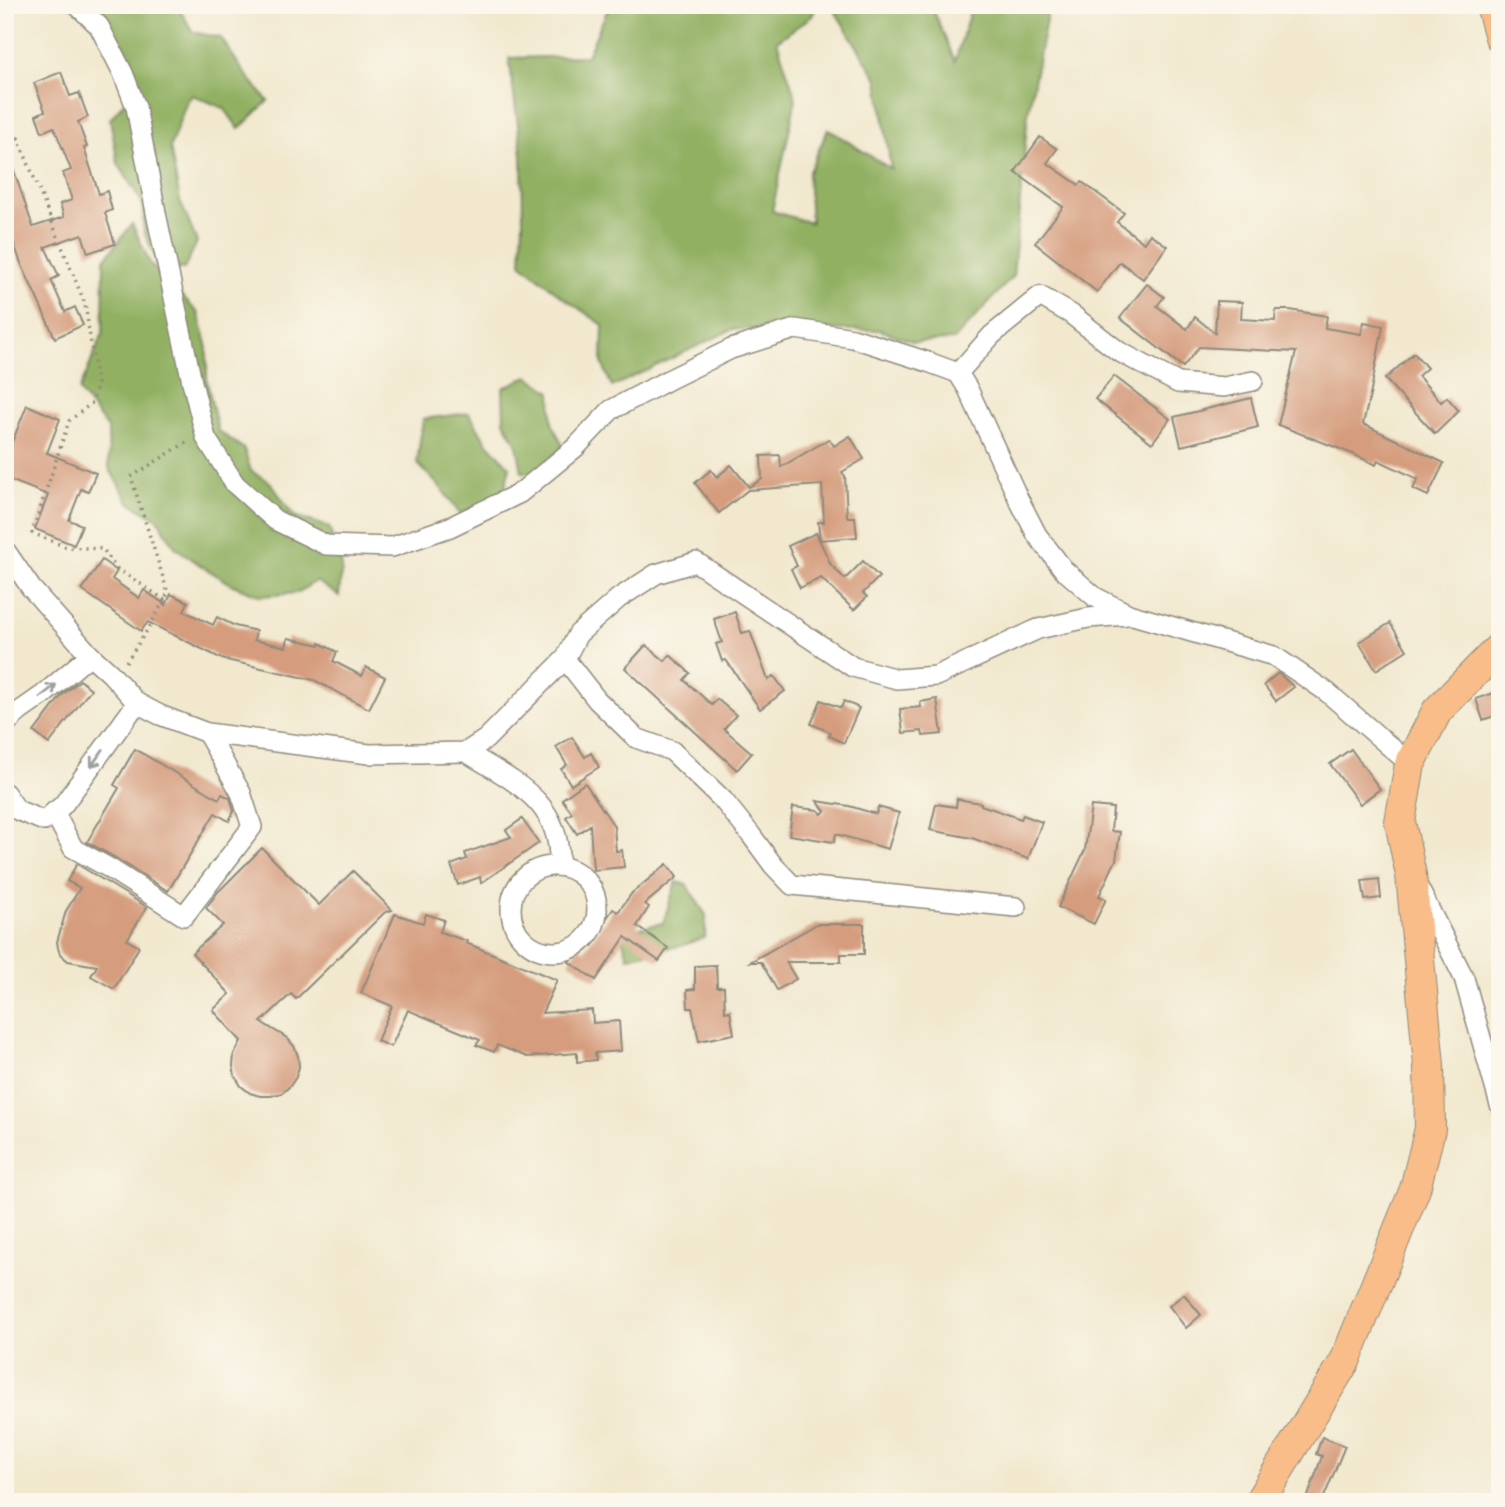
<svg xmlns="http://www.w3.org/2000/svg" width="1505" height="1507" viewBox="0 0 1505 1507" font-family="'Playpen Sans',sans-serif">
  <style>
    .forest { fill: #91b062; stroke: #5e6e46; stroke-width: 2 }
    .building { fill: #d59d7e }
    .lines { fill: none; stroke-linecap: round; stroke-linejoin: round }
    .minor-casing { stroke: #8e8a7c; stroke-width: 22 }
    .primary-casing { stroke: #8e8a7c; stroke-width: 32 }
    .path { stroke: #8e8a7c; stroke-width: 3.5; stroke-dasharray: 2 5; stroke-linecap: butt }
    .minor { stroke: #fff; stroke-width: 19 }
    .primary { stroke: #f8bd89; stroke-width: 30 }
    .oneway { stroke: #a0a0a0 }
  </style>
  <rect width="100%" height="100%" fill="#fbf7ec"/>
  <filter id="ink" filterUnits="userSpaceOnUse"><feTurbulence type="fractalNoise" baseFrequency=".0143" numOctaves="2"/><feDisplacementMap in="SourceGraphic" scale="14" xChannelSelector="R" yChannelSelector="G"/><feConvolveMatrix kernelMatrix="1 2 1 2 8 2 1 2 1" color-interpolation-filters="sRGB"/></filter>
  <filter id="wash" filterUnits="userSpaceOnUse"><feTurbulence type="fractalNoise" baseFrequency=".00686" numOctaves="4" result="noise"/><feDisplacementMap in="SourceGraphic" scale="28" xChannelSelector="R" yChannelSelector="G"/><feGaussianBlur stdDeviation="1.57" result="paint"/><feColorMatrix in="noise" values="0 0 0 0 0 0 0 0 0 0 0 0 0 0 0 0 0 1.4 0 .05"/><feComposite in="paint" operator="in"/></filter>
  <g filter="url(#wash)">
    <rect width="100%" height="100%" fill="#f1e8ce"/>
    <g class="forest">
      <path d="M 94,5 L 177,5 L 193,32 L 221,38 L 243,71 L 268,101 L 239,129 L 224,108 L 192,95 L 186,104 L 170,147 L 180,201 L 197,242 L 184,269 L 158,264 L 144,232 L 142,202 L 118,164 L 110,119 L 135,89 Z"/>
      <path d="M 619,5 L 817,5 L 812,16 L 777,41 L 796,99 L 772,211 L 811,223 L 808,174 L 828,129 L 891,169 L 878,80 L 835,11 L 837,5 L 931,5 L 955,61 L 972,5 L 1049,5 L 1028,113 L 1013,276 L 954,340 L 914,342 L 880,330 L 733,329 L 612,387 L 602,363 L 603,325 L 561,296 L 521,263 L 523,222 L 522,155 L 509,58 L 587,56 L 607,11 Z"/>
      <path d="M 132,224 L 151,265 L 198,313 L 207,344 L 207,382 L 218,431 L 244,449 L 251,471 L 270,482 L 294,516 L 329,527 L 342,566 L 339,596 L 316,581 L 297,593 L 261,596 L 233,585 L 203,567 L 175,547 L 158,519 L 129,502 L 109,468 L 108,429 L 79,391 L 103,333 L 104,260 Z"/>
      <path d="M 528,376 L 551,392 L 552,423 L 563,446 L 537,474 L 522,472 L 517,445 L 504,421 L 503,388 Z"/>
      <path d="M 469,413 L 486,441 L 510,467 L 503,495 L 460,514 L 441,488 L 417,463 L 423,419 Z"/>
      <path d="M 676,882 L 686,884 L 706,915 L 705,937 L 684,945 L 628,957 L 620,932 L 663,923 Z"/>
    </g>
    <g id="blocks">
      <g class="building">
        <path d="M 61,72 L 70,96 L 79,93 L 88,117 L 78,122 L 87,147 L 84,148 L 99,194 L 107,191 L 112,210 L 105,213 L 115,244 L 88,253 L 82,234 L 45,247 L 59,276 L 51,280 L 65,312 L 75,307 L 83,325 L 55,338 L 20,261 L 5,217 L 5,153 L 8,153 L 33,227 L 64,217 L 60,204 L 72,200 L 63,173 L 71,170 L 54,127 L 42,132 L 36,115 L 45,111 L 34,83 Z"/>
        <path d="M 1040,137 L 1057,149 L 1047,163 L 1079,185 L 1082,182 L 1124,213 L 1117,222 L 1144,243 L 1150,234 L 1167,246 L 1143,279 L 1120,262 L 1097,292 L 1035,243 L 1063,207 L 1015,172 Z"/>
        <path d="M 1147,284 L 1164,297 L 1157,306 L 1187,329 L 1195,317 L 1215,333 L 1217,301 L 1242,302 L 1241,319 L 1275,321 L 1276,310 L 1290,310 L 1327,316 L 1325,328 L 1361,334 L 1364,322 L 1383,326 L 1371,391 L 1363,424 L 1444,463 L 1428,496 L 1413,489 L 1418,479 L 1378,460 L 1376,465 L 1353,454 L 1278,425 L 1296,352 L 1199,347 L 1183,367 L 1120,318 Z"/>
        <path d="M 1414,353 L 1427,368 L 1418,376 L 1441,402 L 1447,397 L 1459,411 L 1435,434 L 1385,379 Z"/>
        <path d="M 1114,376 L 1170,419 L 1152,443 L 1095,399 Z"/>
        <path d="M 1251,398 L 1258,427 L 1181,446 L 1174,417 Z"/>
        <path d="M 27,405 L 60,419 L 47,453 L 96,473 L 88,492 L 81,489 L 69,520 L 82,525 L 74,545 L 35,529 L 48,495 L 5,478 L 5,460 Z"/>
        <path d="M 850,436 L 864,459 L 842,472 L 845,476 L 847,517 L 855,517 L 857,537 L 820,540 L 818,522 L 824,522 L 822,485 L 748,490 L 719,513 L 695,483 L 711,470 L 717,477 L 731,465 L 749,487 L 762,479 L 761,456 L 780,455 L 781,467 L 829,439 L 834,446 Z"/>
        <path d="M 816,533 L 831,565 L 845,579 L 863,561 L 879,577 L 863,593 L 867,597 L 854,610 L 821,578 L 800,588 L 791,569 L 797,566 L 788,546 Z"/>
        <path d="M 102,560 L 117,571 L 112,579 L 139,598 L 144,590 L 166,605 L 171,594 L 188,602 L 184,611 L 213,625 L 217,617 L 235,626 L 256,631 L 254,640 L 286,647 L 288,638 L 320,645 L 320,643 L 337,652 L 333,661 L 362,676 L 366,667 L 385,677 L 369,709 L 314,680 L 222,659 L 148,622 L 141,631 L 82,590 Z"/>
        <path d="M 735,612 L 742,633 L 750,631 L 768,680 L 774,676 L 785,691 L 760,709 L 726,660 L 722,661 L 716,644 L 722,642 L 714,619 Z"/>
        <path d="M 1390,623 L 1407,650 L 1376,670 L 1359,642 Z"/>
        <path d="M 646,645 L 665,661 L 670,655 L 690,673 L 684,680 L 712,705 L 717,699 L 736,715 L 724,729 L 752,753 L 737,770 L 625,668 Z"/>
        <path d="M 1278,673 L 1294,687 L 1276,701 L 1264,685 Z"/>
        <path d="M 80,680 L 91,689 L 49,744 L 34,732 L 62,695 Z"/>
        <path d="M 1500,691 L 1500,714 L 1483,720 L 1476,699 Z"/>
        <path d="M 937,699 L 942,734 L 923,736 L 922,731 L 903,733 L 900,709 L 921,707 L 920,702 Z"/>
        <path d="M 821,700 L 841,708 L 844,701 L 859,708 L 844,743 L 829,736 L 830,732 L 811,724 Z"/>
        <path d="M 572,737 L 585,757 L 591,753 L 599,767 L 571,785 L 561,769 L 567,765 L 556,747 Z"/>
        <path d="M 135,749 L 219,799 L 222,794 L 230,798 L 234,811 L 229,821 L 215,813 L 168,891 L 116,858 L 87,842 L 119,788 L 114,785 Z"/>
        <path d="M 1351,749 L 1380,789 L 1360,804 L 1330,764 Z"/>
        <path d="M 585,783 L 614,826 L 616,851 L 622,850 L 624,867 L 593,870 L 590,825 L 577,834 L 566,817 L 572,813 L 562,799 Z"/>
        <path d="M 957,799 L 981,803 L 981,805 L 1021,819 L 1023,815 L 1042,822 L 1028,859 L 972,838 L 930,830 L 936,804 L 956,807 Z"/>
        <path d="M 817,801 L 849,806 L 876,814 L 878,807 L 899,813 L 888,849 L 836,834 L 834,842 L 789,835 L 793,807 L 818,810 L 822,814 L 825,811 Z"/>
        <path d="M 1091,806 L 1113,808 L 1111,831 L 1120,832 L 1116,860 L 1099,896 L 1106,899 L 1094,924 L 1058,907 L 1085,850 Z"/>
        <path d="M 522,819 L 539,843 L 481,883 L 480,877 L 458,885 L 451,865 L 467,859 L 465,853 L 511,837 L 506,830 Z"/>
        <path d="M 262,848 L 319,905 L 353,871 L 392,910 L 384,913 L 296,999 L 291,994 L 261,1022 L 287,1038 L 294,1046 L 298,1056 L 299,1067 L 296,1077 L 290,1086 L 282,1093 L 271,1096 L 260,1096 L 250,1093 L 241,1086 L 235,1076 L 233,1066 L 234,1055 L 241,1041 L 213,1010 L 230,994 L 192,953 L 223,925 L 206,908 L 218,892 Z"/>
        <path d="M 77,864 L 147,907 L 127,940 L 139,947 L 114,989 L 91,976 L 97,966 L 68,961 L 60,954 L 58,948 L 57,942 L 66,911 L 80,888 L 67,881 Z"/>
        <path d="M 667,864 L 677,877 L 645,904 L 649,907 L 637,926 L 668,948 L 659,961 L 625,937 L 596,980 L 569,962 L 579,947 L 584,951 L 613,909 L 618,912 L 632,893 Z"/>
        <path d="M 1379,879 L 1381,898 L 1365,900 L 1362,881 Z"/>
        <path d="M 395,914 L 423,923 L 426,914 L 444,920 L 440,932 L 467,941 L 466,943 L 557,980 L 542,1013 L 592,1010 L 593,1023 L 619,1021 L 621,1051 L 595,1053 L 596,1060 L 577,1062 L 577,1053 L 527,1057 L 497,1045 L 494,1052 L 476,1045 L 480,1040 L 408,1010 L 391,1047 L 377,1041 L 392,1006 L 361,993 Z"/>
        <path d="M 817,924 L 864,924 L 864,954 L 841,954 L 841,962 L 786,962 L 796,979 L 777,990 L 761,962 L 750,962 Z"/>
        <path d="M 716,965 L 717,987 L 724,987 L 725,1012 L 730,1011 L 734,1034 L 699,1041 L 692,1008 L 688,1008 L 687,990 L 695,989 L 695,966 Z"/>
        <path d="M 1184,1294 L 1201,1315 L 1186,1328 L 1169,1306 Z"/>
        <path d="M 1322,1437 L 1345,1446 L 1322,1502 L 1306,1502 L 1322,1456 L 1316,1454 Z"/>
      </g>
    </g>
  </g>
  <g filter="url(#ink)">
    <use href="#blocks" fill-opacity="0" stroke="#8e8a7c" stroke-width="2"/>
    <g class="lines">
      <g class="minor-casing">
        <g id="minor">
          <path d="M 77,5 L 99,26 L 123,73 L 136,107 L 157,218 L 192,382 L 206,438 L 235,484 L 275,520 L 326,545 L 392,547 L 450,527 L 520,493 L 576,447 L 611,410 L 668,380 L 731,349 L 795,329 L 853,338 L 928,362 L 958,373 L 968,389 L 1018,498 L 1037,535 L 1064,570 L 1095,597 L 1129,614 L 1274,656 L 1327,692 L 1410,764"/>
          <path d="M 958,373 L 992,335 L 1040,296 L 1071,314 L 1118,351 L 1178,383 L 1224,387 L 1253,381"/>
          <path d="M 5,550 L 31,588 L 90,655 L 110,673 L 137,703 L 160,715 L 207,733 L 369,754 L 466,752 L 486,739 L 565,659 L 578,634 L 619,598 L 656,574 L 696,562 L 853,667 L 897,679 L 936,676 L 1038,629 L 1088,618 L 1128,615"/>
          <path d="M 565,659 L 597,700 L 636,738 L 672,751 L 723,800 L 751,835 L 773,865 L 792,885 L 1016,907"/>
          <path d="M 5,724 L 20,711 L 43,695 L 90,655"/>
          <path d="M 466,752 C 514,782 562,801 559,866"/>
          <path d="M 5,793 L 17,810 L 44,821 L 63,805 L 137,703"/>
          <path d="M 54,812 L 73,848 L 109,868 L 184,916 L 252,827 L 241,793 L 207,733"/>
          <circle cx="554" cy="909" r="43"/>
          <path d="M 1418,887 L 1464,978 L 1500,1105"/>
        </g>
      </g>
      <g class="primary-casing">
        <g id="primary">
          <path d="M 1491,5 L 1500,37"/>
          <path d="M 1259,1502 L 1345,1361 L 1415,1189 L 1430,1129 L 1429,1065 L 1411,875 L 1400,822 L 1410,764 L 1437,711 L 1500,647"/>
        </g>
      </g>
      <g class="path">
        <path d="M 5,145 L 18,138 L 85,304 L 97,383 L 93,402 L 69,421 L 32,533 L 66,547 L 103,549 L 116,568 L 165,600"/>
        <path d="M 126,662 L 150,626 L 168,593 L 131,477 L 187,442"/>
      </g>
      <use href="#minor" class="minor"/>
      <use href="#primary" class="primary"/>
    </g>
    <defs><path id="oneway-shaft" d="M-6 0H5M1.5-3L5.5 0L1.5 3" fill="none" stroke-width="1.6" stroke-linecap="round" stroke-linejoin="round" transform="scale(1.75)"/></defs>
    <g class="oneway">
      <use href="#oneway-shaft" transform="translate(48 691) rotate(-39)"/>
      <use href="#oneway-shaft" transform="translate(97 758) rotate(126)"/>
    </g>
  </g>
  <rect width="1505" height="1507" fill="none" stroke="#fbf7ec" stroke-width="28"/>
</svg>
